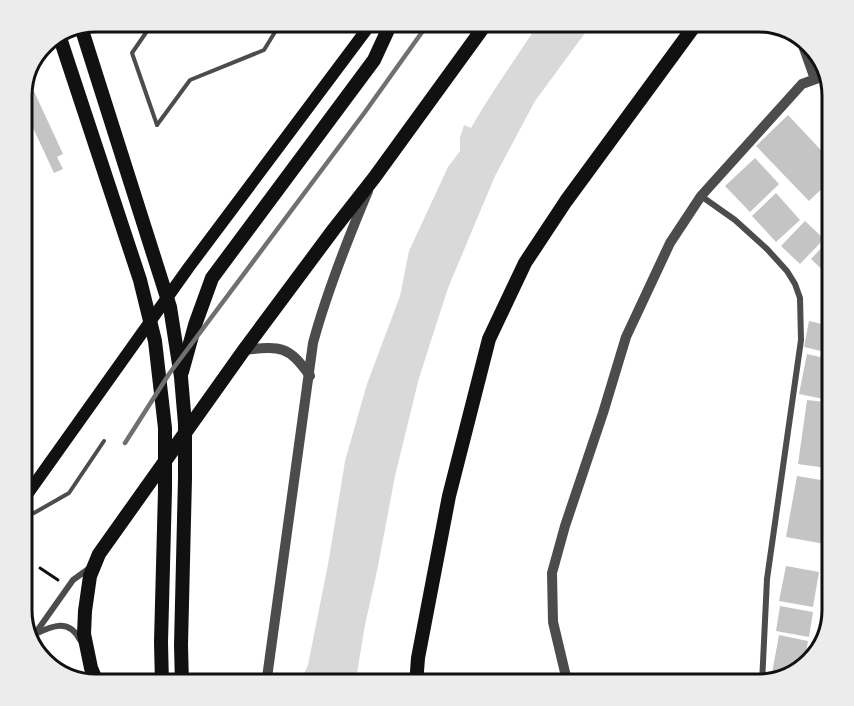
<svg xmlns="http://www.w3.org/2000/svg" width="854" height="706" viewBox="0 0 854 706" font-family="Poppins,sans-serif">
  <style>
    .water { fill: #d9d9d9 }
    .building { fill: #c4c4c4 }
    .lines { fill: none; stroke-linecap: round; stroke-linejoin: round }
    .path { stroke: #111; stroke-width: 3 }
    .service { stroke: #4c4c4c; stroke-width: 4 }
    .minor { stroke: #4c4c4c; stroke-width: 6 }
    .tertiary { stroke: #4c4c4c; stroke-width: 10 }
    .secondary { stroke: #111; stroke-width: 12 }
    .primary { stroke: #111; stroke-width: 14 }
    .trunk { stroke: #111; stroke-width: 14 }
    .rail { stroke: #707070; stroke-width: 4.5 }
    .rim { fill: none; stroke: #111; stroke-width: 3 }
  </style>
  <rect width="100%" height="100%" fill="#fff"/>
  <path class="water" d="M 540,21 L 594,21 L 535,101 L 495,176 L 448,288 L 419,378 L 395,476 L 377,571 L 365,625 L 355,685 L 290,685 L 290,682 L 302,678 L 308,665 L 329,559 L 345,461 L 367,384 L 400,296 L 409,251 L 448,167 L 460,151 L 460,138 L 464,125 L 471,128 C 492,91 517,57 540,21 Z"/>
  <g class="building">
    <path d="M 31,70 L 35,79 L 24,84 Z"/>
    <path d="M 32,87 L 63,154 L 57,157 L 63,169 L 54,173 L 21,102 L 21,92 Z"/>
    <path d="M 788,115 L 833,163 L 833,178 L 809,201 L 756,146 Z"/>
    <path d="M 755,158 L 779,184 L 750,212 L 725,186 Z"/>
    <path d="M 776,193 L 800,220 L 776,242 L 752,216 Z"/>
    <path d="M 805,221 L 824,239 L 800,264 L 781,246 Z"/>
    <path d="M 826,243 L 833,249 L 833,280 L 811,259 Z"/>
    <path d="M 809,321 L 826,325 L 821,351 L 804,347 Z"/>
    <path d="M 807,354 L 833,360 L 833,401 L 799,394 Z"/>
    <path d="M 807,400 L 833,403 L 833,469 L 798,464 Z"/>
    <path d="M 797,476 L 833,482 L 833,500 L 825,544 L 786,537 Z"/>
    <path d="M 786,566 L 819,572 L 813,607 L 779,601 Z"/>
    <path d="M 780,606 L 813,612 L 809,637 L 776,631 Z"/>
    <path d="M 779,635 L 808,641 L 804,664 L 781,675 L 772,673 Z"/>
  </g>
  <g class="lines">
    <path class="path" d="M 40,568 L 58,580"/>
    <g class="service">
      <path d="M 154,21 L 132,53 L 157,125"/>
      <path d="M 157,125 L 190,80 L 264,50 L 275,32"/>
      <path d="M 21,509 L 34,513 L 69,493 L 104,441"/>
    </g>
    <g class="minor">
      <path d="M 701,196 L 735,220 L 767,249 L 787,271 L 795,284 L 800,298 L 801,340 L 767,579 L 762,683"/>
      <path d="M 21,478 L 28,480 L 37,480"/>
      <path d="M 35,634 C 52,626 69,618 80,640"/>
      <path d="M 32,638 L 73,580 L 91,567"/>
    </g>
    <g class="tertiary">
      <path d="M 800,37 L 815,79"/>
      <path d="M 244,350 C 281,346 288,345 310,376"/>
      <path d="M 266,685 L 313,343 C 327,291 347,241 368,191"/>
      <path d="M 568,685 L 553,622 L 552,573 L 565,526 L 603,413 L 626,337 L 670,243 L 701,196 L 802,84 L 824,76"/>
    </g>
    <path class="secondary" d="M 21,503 L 189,267 L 373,21"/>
    <g class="primary">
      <path d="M 81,27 L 170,307 L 181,377 L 185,424 L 185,478 L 181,645 L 182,685"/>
      <path d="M 59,35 L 140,280 L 155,341 L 165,428 L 165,490 L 161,642 L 162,685"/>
      <path d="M 182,372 L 195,325 L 212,278 L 374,60 L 392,21"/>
    </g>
    <g class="trunk">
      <path d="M 98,685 L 91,668 L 84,634 L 85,611 L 90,576 L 99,554 L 244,350 L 334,229 L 374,178 L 488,21"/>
      <path d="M 416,685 L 418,658 L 449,496 L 489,339 L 525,263 L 566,201 L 698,21"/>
    </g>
    <path class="rail" d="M 125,443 L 169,374 L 365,112 L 430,21"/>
  </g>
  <path d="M0 0H854V706H0ZM96 32H758A64 64 0 0 1 822 96V610A64 64 0 0 1 758 674H96A64 64 0 0 1 32 610V96A64 64 0 0 1 96 32Z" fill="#ececec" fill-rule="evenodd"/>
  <path class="rim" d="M96 32H758A64 64 0 0 1 822 96V610A64 64 0 0 1 758 674H96A64 64 0 0 1 32 610V96A64 64 0 0 1 96 32Z"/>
</svg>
